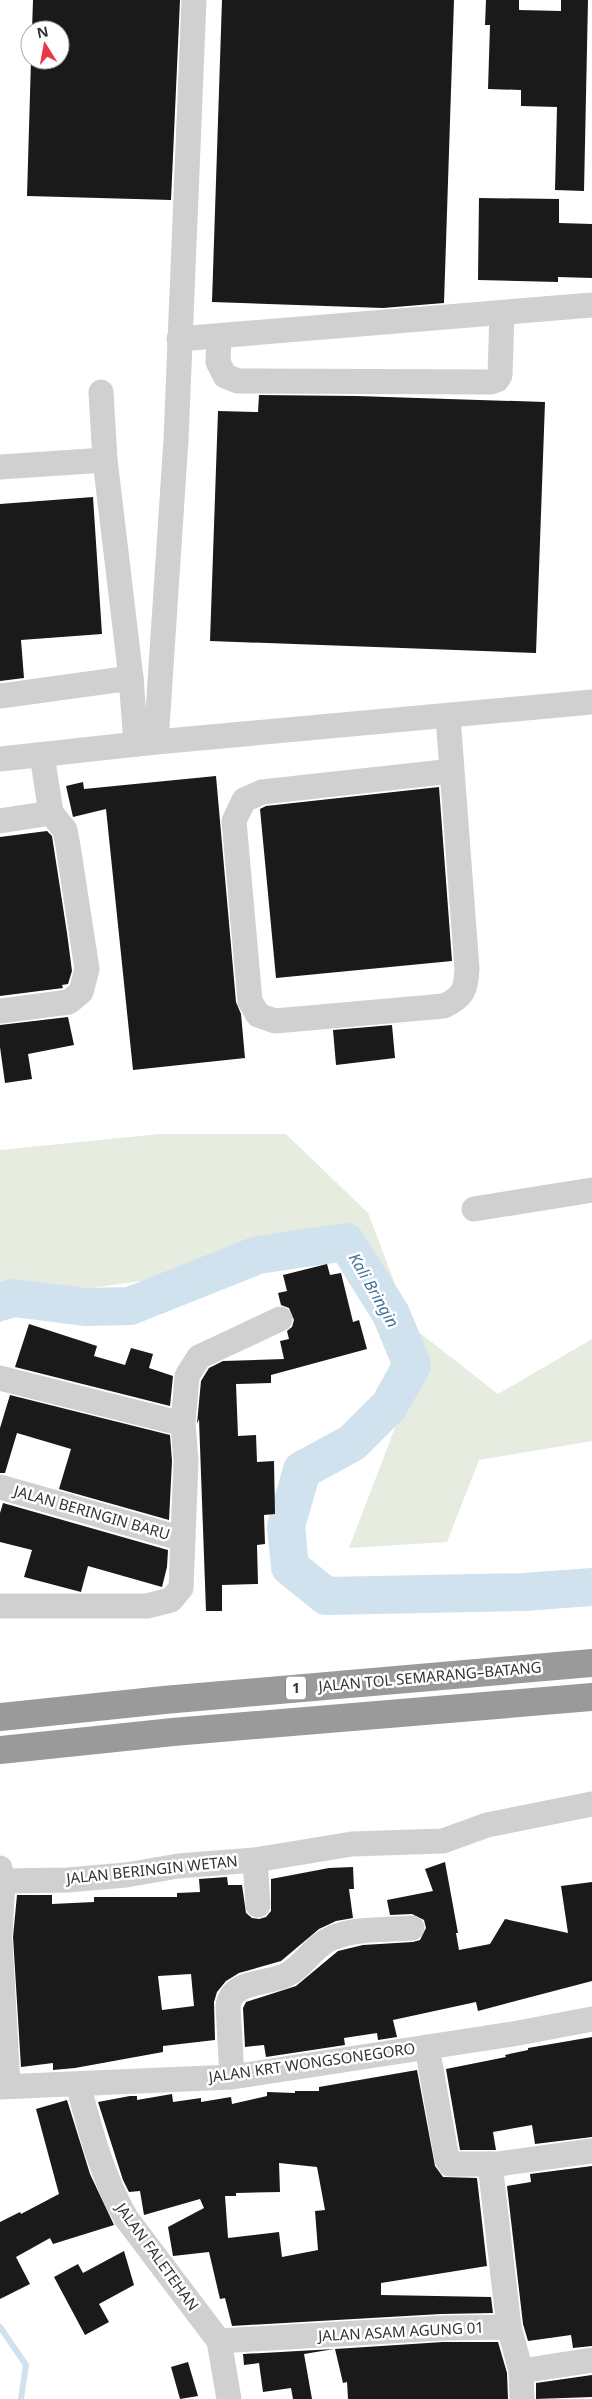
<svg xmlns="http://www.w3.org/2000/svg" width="592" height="2399" viewBox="0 0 592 2399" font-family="'Noto Sans',sans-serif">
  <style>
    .green { fill: #e6ecdf }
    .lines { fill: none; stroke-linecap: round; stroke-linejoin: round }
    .stream { stroke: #cfe2ee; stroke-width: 6 }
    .river { stroke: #cfe2ee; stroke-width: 38 }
    .building { fill: #1a1a1a; fill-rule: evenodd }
    .minor { stroke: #d0d0d0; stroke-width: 25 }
    .highway { stroke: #9a9a9a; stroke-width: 28 }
    .labels { text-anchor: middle; stroke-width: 5; stroke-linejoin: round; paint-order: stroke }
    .shield { fill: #fff; stroke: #707070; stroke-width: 1 }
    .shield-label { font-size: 14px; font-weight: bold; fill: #333 }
    .street-label { font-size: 15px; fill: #333; stroke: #fff }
    .water-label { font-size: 16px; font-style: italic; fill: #3f7597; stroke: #fff }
  </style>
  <rect width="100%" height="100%" fill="#fff"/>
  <path class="green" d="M 160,1134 L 286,1134 L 368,1213 L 411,1326 L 498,1394 L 592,1339 L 592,1441 L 479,1460 L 447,1542 L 349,1548 L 401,1412 L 387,1335 L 342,1264 L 325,1251 L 277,1247 L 174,1276 L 30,1297 L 0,1323 L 0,1150 Z"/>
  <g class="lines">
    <path class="stream" d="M 0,2327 L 26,2365 L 21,2399"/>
    <path class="river" d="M 0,1302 L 14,1298 L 85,1307 L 130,1306 L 258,1255 L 346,1242 L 391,1314 L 412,1365 L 389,1406 L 352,1443 L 302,1470 L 286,1526 L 290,1567 L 326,1596 L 524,1592 L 592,1587"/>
  </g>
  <g class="building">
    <path d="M 33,0 L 180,0 L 171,200 L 27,196 L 31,60 L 60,60 L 60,30 L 32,30 Z"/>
    <path d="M 222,0 L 454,0 L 444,303 L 383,308 L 212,302 Z"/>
    <path d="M 486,0 L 519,0 L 519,10 L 561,11 L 561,0 L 588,0 L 584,191 L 555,190 L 557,107 L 521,106 L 521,90 L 488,89 L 490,25 L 485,25 Z"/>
    <path d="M 479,198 L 559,199 L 559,223 L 592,224 L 592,278 L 558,277 L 558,282 L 478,280 Z"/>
    <path d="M 259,395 L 356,396 L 545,402 L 536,653 L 210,641 L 218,411 L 258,412 Z"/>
    <path d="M 93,497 L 102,634 L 21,640 L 24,678 L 0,681 L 0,504 Z"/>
    <path d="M 216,776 L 236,1002 L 241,1014 L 245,1058 L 133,1070 L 106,809 L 73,817 L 66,786 L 83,782 L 84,789 Z"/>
    <path d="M 439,787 L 452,961 L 276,978 L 260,809 L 266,806 Z"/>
    <path d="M 47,831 L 52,836 L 67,933 L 72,971 L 68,984 L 62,985 L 63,988 L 0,996 L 0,837 Z"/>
    <path d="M 68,1017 L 74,1045 L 28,1054 L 32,1079 L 5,1083 L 0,1047 L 0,1025 Z"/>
    <path d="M 392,1025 L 395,1058 L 336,1065 L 333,1030 Z"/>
    <path d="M 327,1264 L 330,1275 L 341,1273 L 353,1322 L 359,1320 L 367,1349 L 271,1375 L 271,1383 L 236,1384 L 238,1436 L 256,1435 L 257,1462 L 274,1461 L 275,1514 L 264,1515 L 265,1544 L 257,1545 L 258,1584 L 222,1585 L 222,1611 L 206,1611 L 199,1419 L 197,1424 L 201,1381 L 209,1368 L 223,1361 L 284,1359 L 280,1341 L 289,1339 L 287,1331 L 292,1327 L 294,1320 L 289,1308 L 281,1305 L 278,1293 L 287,1291 L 283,1275 Z"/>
    <path d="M 29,1324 L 97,1346 L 94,1356 L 125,1365 L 131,1348 L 153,1354 L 149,1368 L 173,1376 L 170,1406 L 15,1367 Z"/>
    <path d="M 10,1395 L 170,1435 L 172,1461 L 169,1520 L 59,1489 L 71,1449 L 17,1433 L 5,1473 L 0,1473 L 0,1428 Z"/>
    <path d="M 3,1503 L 168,1550 L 167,1567 L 162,1587 L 88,1566 L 81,1592 L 24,1577 L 32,1550 L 0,1542 L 0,1513 Z"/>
    <path d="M 445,1862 L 458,1933 L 456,1933 L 459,1950 L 490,1944 L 505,1919 L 568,1933 L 561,1886 L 592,1882 L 592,1981 L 478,2011 L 476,2002 L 393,2020 L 397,2037 L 378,2040 L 377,2033 L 344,2038 L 345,2045 L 266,2057 L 264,2045 L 245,2047 L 243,2008 L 246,2002 L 296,1986 L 338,1951 L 363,1945 L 413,1942 L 420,1940 L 426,1928 L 424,1920 L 412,1914 L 390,1915 L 387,1900 L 433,1891 L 425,1869 Z"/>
    <path d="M 353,1867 L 354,1889 L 349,1889 L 353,1918 L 336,1921 L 319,1929 L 281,1961 L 239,1973 L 226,1981 L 217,1992 L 214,2002 L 215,2040 L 163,2046 L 163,2052 L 75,2068 L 53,2070 L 53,2063 L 21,2067 L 13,1937 L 17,1895 L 52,1895 L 52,1904 L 94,1902 L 94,1897 L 177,1897 L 177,1893 L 200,1892 L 199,1879 L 227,1877 L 228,1885 L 242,1885 L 246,1913 L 252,1918 L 259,1919 L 266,1917 L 271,1911 L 271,1879 L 329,1868 ZM 191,1974 L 194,2006 L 162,2010 L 158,1976 Z"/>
    <path d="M 592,2037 L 592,2137 L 535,2144 L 532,2125 L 493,2132 L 496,2150 L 460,2150 L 446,2069 L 506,2057 L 505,2055 L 528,2050 L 528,2048 Z"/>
    <path d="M 417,2070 L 435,2166 L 443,2177 L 477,2178 L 487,2266 L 381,2283 L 381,2295 L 491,2297 L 493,2313 L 441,2314 L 232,2326 L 225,2298 L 220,2299 L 209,2252 L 173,2256 L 168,2227 L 204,2208 L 200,2199 L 144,2215 L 140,2191 L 129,2192 L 123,2180 L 98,2102 L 130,2096 L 137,2096 L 137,2100 L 172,2094 L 173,2102 L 201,2098 L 201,2102 L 231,2097 L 232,2104 L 267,2096 L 267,2092 L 295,2093 L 295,2091 L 319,2091 L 319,2087 ZM 279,2163 L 317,2167 L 325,2210 L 315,2211 L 318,2250 L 282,2257 L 279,2232 L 228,2238 L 225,2196 L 236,2196 L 236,2193 L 280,2192 Z"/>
    <path d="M 67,2100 L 90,2174 L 114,2225 L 53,2244 L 50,2238 L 16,2257 L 30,2284 L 0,2299 L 0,2222 L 20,2212 L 21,2214 L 59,2194 L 36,2109 Z"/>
    <path d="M 592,2166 L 592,2346 L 573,2348 L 571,2335 L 528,2341 L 523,2324 L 507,2186 L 531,2182 L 530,2174 Z"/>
    <path d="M 124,2251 L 134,2285 L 99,2304 L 109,2322 L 85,2335 L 54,2277 L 78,2264 L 83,2273 Z"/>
    <path d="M 443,2342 L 498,2342 L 507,2373 L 508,2399 L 348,2399 L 347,2382 L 343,2383 L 335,2349 Z"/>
    <path d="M 334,2349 L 304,2354 L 312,2399 L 293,2399 L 291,2388 L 263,2392 L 259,2363 L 244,2365 L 243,2354 Z"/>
    <path d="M 188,2362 L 198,2396 L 180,2399 L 171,2367 Z"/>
    <path d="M 592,2375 L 592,2397 L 536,2399 L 536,2383 Z"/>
  </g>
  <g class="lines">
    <g class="minor">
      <path d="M 219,337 L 218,362 L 225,376 L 238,381 L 491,382 L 497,380 L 500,375 L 502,313"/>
      <path d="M 179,339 L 592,305"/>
      <path d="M 101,392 L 105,460 L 131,678"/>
      <path d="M 0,467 L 105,460"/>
      <path d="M 0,696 L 131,678 L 136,744"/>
      <path d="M 448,717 L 467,969 C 466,990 463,997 444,1006 L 275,1021 L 258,1015 L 250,1001 L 234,821 L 244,800 L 262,792 L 452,771"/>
      <path d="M 156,742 L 592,702"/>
      <path d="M 0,759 L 156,742 L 176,440 L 194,0"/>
      <path d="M 0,821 L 51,813 L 42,755"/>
      <path d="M 0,1011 L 69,1002 L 81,992 L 87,969 L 68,846 L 65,830 L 51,813"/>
      <path d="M 474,1209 L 592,1190"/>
      <path d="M 0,1378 L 183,1424"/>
      <path d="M 0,1487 L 183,1539"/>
      <path d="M 0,1606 L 147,1606 L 171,1600 L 181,1588 L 186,1461 L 183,1424 L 187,1376 L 199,1357 L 280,1319"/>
      <path d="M 255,1860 L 352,1844 L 443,1841 L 487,1825 L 592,1804"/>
      <path d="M 0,1868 L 3,1881 L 0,1933"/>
      <path d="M 3,1881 L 67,1880 L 126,1875 L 178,1866 L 255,1860 L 258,1905"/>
      <path d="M 0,1941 L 8,2086"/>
      <path d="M 427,2047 L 447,2159 L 450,2164 L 499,2164 L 592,2151"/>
      <path d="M 232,2077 L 228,2006 C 232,1979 269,1985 288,1974 C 305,1965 313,1946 332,1938 C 355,1928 387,1930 412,1928"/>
      <path d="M 78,2084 C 90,2130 102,2176 126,2218 L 219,2341 L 229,2399"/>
      <path d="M 0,2087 L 232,2077 L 513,2034 L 592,2019"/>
      <path d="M 490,2164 L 509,2327"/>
      <path d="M 219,2341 L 442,2328 L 509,2327 L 521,2371 L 522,2399"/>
      <path d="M 521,2371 L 592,2360"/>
    </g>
    <g class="highway">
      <path d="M 0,1717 L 164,1700 L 592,1663"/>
      <path d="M 0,1750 L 173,1732 L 592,1697"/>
    </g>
  </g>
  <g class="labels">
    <rect class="shield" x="286" y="1676.5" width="20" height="23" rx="4"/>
    <g class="shield-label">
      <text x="296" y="1693">1</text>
    </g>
    <g class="street-label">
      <text transform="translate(92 1513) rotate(16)" y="5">JALAN BERINGIN BARU</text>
      <text transform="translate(430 1677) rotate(-5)" y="5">JALAN TOL SEMARANG–BATANG</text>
      <text transform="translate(152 1870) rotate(-6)" y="5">JALAN BERINGIN WETAN</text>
      <text transform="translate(312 2063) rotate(-8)" y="5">JALAN KRT WONGSONEGORO</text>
      <text transform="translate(157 2257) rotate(54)" y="5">JALAN FALETEHAN</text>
      <text transform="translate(401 2332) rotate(-3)" y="5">JALAN ASAM AGUNG 01</text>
    </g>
    <g class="water-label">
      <text transform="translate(374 1290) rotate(60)" y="6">Kali Bringin</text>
    </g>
  </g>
  <g transform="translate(45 45) rotate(349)"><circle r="24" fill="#ffffff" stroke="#adadad"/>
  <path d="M0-4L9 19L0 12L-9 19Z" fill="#e63946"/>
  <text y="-8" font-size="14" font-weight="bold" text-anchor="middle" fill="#333333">N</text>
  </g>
</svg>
